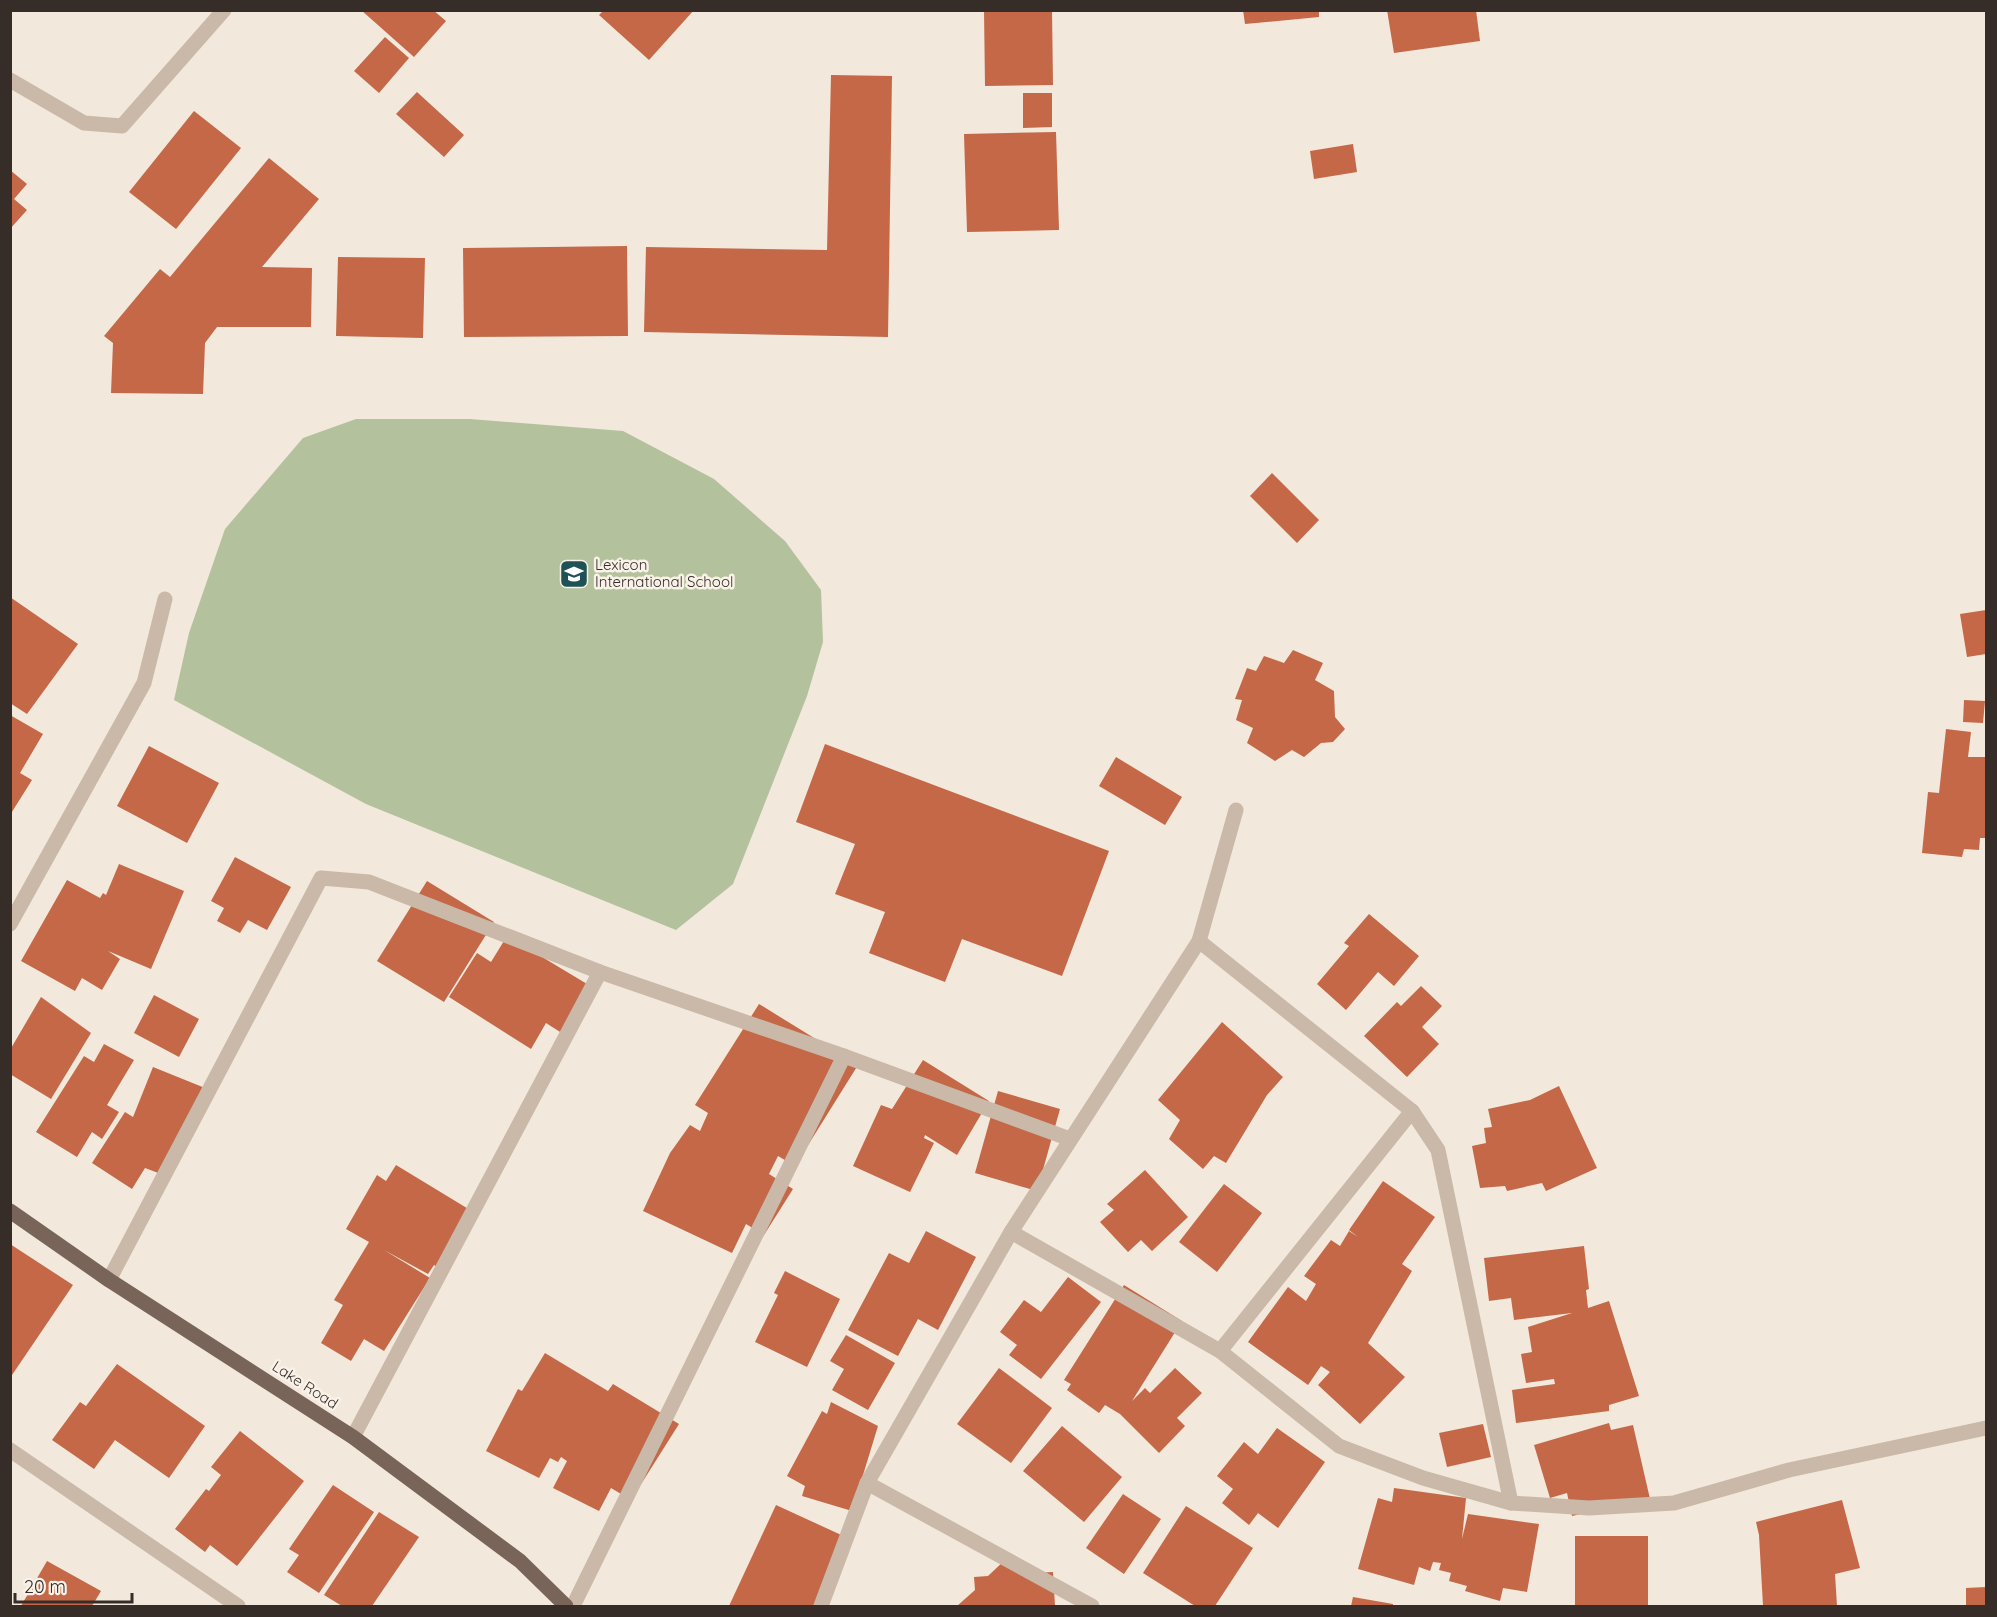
<svg xmlns="http://www.w3.org/2000/svg" width="1997" height="1617" viewBox="0 0 1997 1617" font-family="Quicksand,sans-serif">
  <style>
    .green { fill: #b3c19c }
    .building { fill: #c46847 }
    .lines { fill: none; stroke-linecap: round; stroke-linejoin: round }
    .minor { stroke: #cab8a8; stroke-width: 15 }
    .major { stroke: #786459; stroke-width: 15 }
    .labels { text-anchor: middle; stroke-width: 5; stroke-linejoin: round; paint-order: stroke }
    .poi-label { font-size: 15px; fill: #362d28; stroke: #f9f2e8; text-anchor: start }
    .street-label { font-size: 15px; fill: #362d28; stroke: #f9f2e8 }
  </style>
  <rect width="100%" height="100%" fill="#f2e8dc"/>
  <path class="green" d="M 356,419 L 470,419 L 623,431 L 714,479 L 785,541 L 821,590 L 823,642 L 807,696 L 733,884 L 676,930 L 366,804 L 174,700 L 189,633 L 225,529 L 303,438 Z"/>
  <g class="building">
    <path d="M 361,10 L 433,10 L 446,21 L 414,57 Z"/>
    <path d="M 604,10 L 694,10 L 649,60 L 599,15 Z"/>
    <path d="M 984,10 L 1052,10 L 1053,85 L 985,86 Z"/>
    <path d="M 1243,10 L 1319,10 L 1319,17 L 1245,24 Z"/>
    <path d="M 1387,10 L 1476,10 L 1480,41 L 1394,53 Z"/>
    <path d="M 385,37 L 409,58 L 379,93 L 354,71 Z"/>
    <path d="M 831,75 L 892,76 L 888,337 L 644,332 L 646,247 L 827,250 Z"/>
    <path d="M 417,92 L 464,135 L 444,157 L 396,114 Z"/>
    <path d="M 1023,93 L 1052,93 L 1052,127 L 1023,128 Z"/>
    <path d="M 194,111 L 241,148 L 176,229 L 129,192 Z"/>
    <path d="M 1056,132 L 1059,230 L 967,232 L 964,134 Z"/>
    <path d="M 1353,144 L 1357,172 L 1314,179 L 1310,151 Z"/>
    <path d="M 269,158 L 319,199 L 262,267 L 312,268 L 311,327 L 217,327 L 205,343 L 203,394 L 111,393 L 113,343 L 104,336 L 160,269 L 170,277 Z"/>
    <path d="M 10,170 L 27,184 L 14,199 L 27,210 L 10,229 Z"/>
    <path d="M 627,246 L 628,336 L 464,337 L 463,248 Z"/>
    <path d="M 338,257 L 425,258 L 423,338 L 336,336 Z"/>
    <path d="M 1272,473 L 1319,520 L 1297,543 L 1250,496 Z"/>
    <path d="M 10,597 L 78,644 L 27,714 L 10,703 Z"/>
    <path d="M 1986,610 L 1986,654 L 1967,657 L 1960,614 Z"/>
    <path d="M 1293,650 L 1323,663 L 1315,680 L 1334,691 L 1335,717 L 1345,729 L 1333,742 L 1321,743 L 1304,757 L 1292,750 L 1275,761 L 1247,743 L 1253,728 L 1236,720 L 1242,700 L 1235,699 L 1247,668 L 1256,671 L 1264,656 L 1284,663 Z"/>
    <path d="M 1964,700 L 1985,701 L 1983,723 L 1963,722 Z"/>
    <path d="M 10,715 L 43,734 L 20,773 L 32,780 L 10,815 Z"/>
    <path d="M 1946,729 L 1971,732 L 1968,757 L 1986,757 L 1986,838 L 1980,838 L 1979,850 L 1964,849 L 1962,857 L 1922,853 L 1928,792 L 1939,793 Z"/>
    <path d="M 825,744 L 1109,851 L 1062,976 L 962,939 L 945,982 L 869,953 L 885,912 L 835,894 L 855,844 L 796,822 Z"/>
    <path d="M 149,746 L 219,783 L 187,843 L 117,806 Z"/>
    <path d="M 1116,757 L 1182,797 L 1165,825 L 1099,786 Z"/>
    <path d="M 235,857 L 291,887 L 267,930 L 248,920 L 240,933 L 217,921 L 224,908 L 211,901 Z"/>
    <path d="M 119,864 L 184,891 L 151,969 L 108,951 L 120,959 L 102,990 L 82,978 L 75,991 L 21,961 L 67,880 L 100,898 L 103,893 L 106,895 Z"/>
    <path d="M 427,881 L 494,922 L 444,1002 L 377,961 Z"/>
    <path d="M 1369,914 L 1419,956 L 1394,986 L 1378,972 L 1346,1010 L 1317,984 L 1349,946 L 1344,943 Z"/>
    <path d="M 507,936 L 597,990 L 568,1037 L 546,1023 L 531,1049 L 449,997 L 477,953 L 491,962 Z"/>
    <path d="M 1421,986 L 1442,1006 L 1422,1027 L 1439,1044 L 1407,1077 L 1364,1036 L 1397,1002 L 1401,1006 Z"/>
    <path d="M 154,995 L 199,1019 L 179,1057 L 134,1033 Z"/>
    <path d="M 41,997 L 91,1033 L 51,1099 L 10,1074 L 10,1050 Z"/>
    <path d="M 759,1004 L 858,1065 L 795,1166 L 778,1156 L 769,1174 L 793,1189 L 764,1235 L 746,1224 L 732,1253 L 643,1211 L 670,1153 L 690,1125 L 700,1131 L 708,1113 L 695,1105 Z"/>
    <path d="M 1222,1022 L 1283,1077 L 1267,1095 L 1226,1163 L 1214,1156 L 1203,1169 L 1169,1139 L 1180,1120 L 1158,1100 Z"/>
    <path d="M 104,1044 L 134,1060 L 107,1105 L 119,1112 L 102,1139 L 92,1132 L 77,1157 L 36,1132 L 84,1056 L 94,1062 Z"/>
    <path d="M 923,1060 L 989,1101 L 957,1155 L 925,1135 L 924,1138 L 934,1143 L 910,1192 L 853,1166 L 881,1105 L 892,1109 Z"/>
    <path d="M 153,1067 L 205,1088 L 169,1177 L 145,1168 L 132,1189 L 92,1163 L 125,1112 L 133,1117 Z"/>
    <path d="M 1559,1086 L 1597,1168 L 1546,1191 L 1542,1183 L 1507,1191 L 1505,1186 L 1480,1188 L 1472,1146 L 1486,1143 L 1484,1128 L 1492,1127 L 1488,1109 L 1530,1100 Z"/>
    <path d="M 998,1091 L 1060,1109 L 1037,1191 L 975,1173 Z"/>
    <path d="M 396,1165 L 475,1213 L 440,1269 L 434,1265 L 428,1274 L 384,1250 L 430,1278 L 384,1351 L 364,1339 L 351,1361 L 321,1343 L 343,1305 L 334,1300 L 369,1242 L 346,1229 L 377,1175 L 386,1181 Z"/>
    <path d="M 1145,1170 L 1188,1217 L 1152,1251 L 1141,1240 L 1128,1252 L 1100,1222 L 1114,1210 L 1107,1204 Z"/>
    <path d="M 1383,1181 L 1435,1217 L 1402,1264 L 1412,1271 L 1368,1343 L 1405,1377 L 1360,1424 L 1318,1385 L 1330,1372 L 1321,1366 L 1308,1385 L 1248,1342 L 1288,1287 L 1306,1301 L 1316,1284 L 1304,1276 L 1331,1240 L 1340,1246 L 1349,1231 L 1358,1237 L 1349,1230 Z"/>
    <path d="M 1224,1184 L 1262,1213 L 1217,1272 L 1179,1242 Z"/>
    <path d="M 926,1231 L 976,1257 L 938,1330 L 918,1319 L 898,1356 L 848,1330 L 889,1253 L 909,1263 Z"/>
    <path d="M 10,1244 L 73,1285 L 10,1378 Z"/>
    <path d="M 1584,1246 L 1589,1289 L 1586,1290 L 1588,1308 L 1609,1301 L 1639,1396 L 1609,1405 L 1609,1411 L 1516,1423 L 1512,1390 L 1555,1384 L 1554,1379 L 1526,1383 L 1521,1354 L 1532,1352 L 1528,1327 L 1572,1313 L 1514,1320 L 1511,1298 L 1489,1301 L 1484,1258 Z"/>
    <path d="M 785,1271 L 840,1299 L 807,1367 L 755,1342 L 778,1295 L 774,1293 Z"/>
    <path d="M 1068,1277 L 1101,1302 L 1041,1379 L 1009,1355 L 1017,1345 L 1000,1332 L 1024,1300 L 1041,1312 Z"/>
    <path d="M 1124,1285 L 1182,1321 L 1132,1401 L 1145,1388 L 1150,1393 L 1175,1368 L 1202,1393 L 1177,1418 L 1185,1426 L 1159,1453 L 1120,1414 L 1105,1405 L 1099,1413 L 1067,1390 L 1071,1384 L 1064,1380 Z"/>
    <path d="M 846,1335 L 895,1363 L 868,1410 L 832,1390 L 844,1369 L 830,1361 Z"/>
    <path d="M 545,1353 L 608,1391 L 613,1384 L 679,1424 L 631,1500 L 611,1488 L 599,1511 L 553,1488 L 567,1461 L 561,1457 L 558,1462 L 550,1458 L 539,1478 L 486,1451 L 518,1389 L 522,1391 Z"/>
    <path d="M 117,1364 L 205,1426 L 169,1478 L 115,1440 L 94,1469 L 52,1440 L 80,1402 L 86,1406 Z"/>
    <path d="M 999,1368 L 1052,1408 L 1011,1463 L 957,1424 Z"/>
    <path d="M 831,1402 L 878,1426 L 852,1511 L 802,1496 L 805,1486 L 787,1476 L 822,1411 L 827,1414 Z"/>
    <path d="M 1609,1423 L 1611,1430 L 1633,1425 L 1650,1499 L 1572,1516 L 1567,1493 L 1550,1498 L 1534,1445 Z"/>
    <path d="M 1483,1424 L 1491,1457 L 1447,1467 L 1439,1433 Z"/>
    <path d="M 1062,1426 L 1122,1477 L 1084,1522 L 1023,1471 Z"/>
    <path d="M 1277,1428 L 1325,1462 L 1278,1528 L 1258,1513 L 1249,1525 L 1222,1503 L 1233,1489 L 1217,1476 L 1244,1442 L 1258,1454 Z"/>
    <path d="M 240,1431 L 304,1481 L 237,1566 L 210,1545 L 205,1552 L 175,1529 L 206,1489 L 209,1491 L 221,1475 L 211,1467 Z"/>
    <path d="M 333,1485 L 374,1512 L 319,1593 L 287,1572 L 299,1555 L 289,1549 Z"/>
    <path d="M 1394,1488 L 1466,1498 L 1462,1539 L 1468,1514 L 1539,1524 L 1527,1592 L 1503,1588 L 1500,1601 L 1465,1591 L 1467,1586 L 1449,1581 L 1451,1573 L 1439,1570 L 1441,1563 L 1433,1562 L 1430,1571 L 1419,1567 L 1414,1585 L 1358,1569 L 1378,1498 L 1392,1502 Z"/>
    <path d="M 1123,1494 L 1161,1519 L 1124,1574 L 1086,1548 Z"/>
    <path d="M 1842,1500 L 1860,1568 L 1835,1574 L 1837,1606 L 1763,1606 L 1759,1535 L 1756,1522 Z"/>
    <path d="M 776,1505 L 850,1539 L 819,1606 L 729,1606 Z"/>
    <path d="M 1186,1506 L 1253,1548 L 1215,1606 L 1195,1606 L 1143,1573 Z"/>
    <path d="M 379,1512 L 419,1537 L 372,1606 L 342,1606 L 324,1595 Z"/>
    <rect x="1575" y="1536" width="73" height="70"/>
    <path d="M 1005,1560 L 1019,1574 L 1053,1572 L 1055,1606 L 957,1606 L 975,1590 L 974,1577 L 988,1576 Z"/>
    <path d="M 47,1561 L 101,1591 L 92,1606 L 21,1606 Z"/>
    <path d="M 1986,1587 L 1986,1606 L 1966,1606 L 1966,1588 Z"/>
    <path d="M 1353,1597 L 1393,1604 L 1393,1606 L 1351,1606 Z"/>
  </g>
  <g class="lines">
    <g class="minor">
      <path d="M 10,80 L 84,123 L 122,126 L 224,10"/>
      <path d="M 10,924 L 144,683 L 165,599"/>
      <path d="M 1199,941 L 1412,1111 L 1438,1150 L 1511,1503"/>
      <path d="M 1011,1232 L 1220,1351 L 1339,1446 L 1423,1478 L 1511,1503 L 1589,1508 L 1674,1503 L 1789,1470 L 1986,1428"/>
      <path d="M 109,1280 L 321,878 L 369,882 L 600,972 L 844,1056 L 1070,1139"/>
      <path d="M 1220,1351 L 1412,1111"/>
      <path d="M 353,1437 L 600,972"/>
      <path d="M 10,1450 L 238,1606"/>
      <path d="M 867,1483 L 1092,1606"/>
      <path d="M 573,1606 L 844,1056"/>
      <path d="M 821,1606 L 867,1483 L 1011,1232 L 1199,941 L 1236,810"/>
    </g>
    <path class="major" d="M 10,1211 L 109,1280 L 353,1437 L 520,1561 L 566,1606"/>
  </g>
  <defs>
    <g id="school-square" transform="scale(1.5)"><rect x="-9" y="-9" width="18" height="18" rx="4" fill="#1e5257" stroke="#f9f2e8"/><path d="M0-5L7-2L0 1L-7-2ZM-4 1L0 2.5L4 1V4Q0 6-4 4Z" fill="#fff"/></g>
  </defs>
  <g fill-rule="evenodd">
    <use href="#school-square" x="574" y="574"/>
  </g>
  <g class="labels">
    <g class="poi-label">
      <text x="595" y="570">Lexicon<tspan x="595" dy="17">International School</tspan></text>
    </g>
    <g class="street-label">
      <text transform="translate(305 1385) rotate(33)" y="5">Lake Road</text>
    </g>
  </g>
  <rect width="1997" height="1617" fill="none" stroke="#362d28" stroke-width="24"/>
  <path d="M15 1593v9h117v-9" fill="none" stroke="#362d28" stroke-width="3"/>
  <text x="24" y="1593" font-size="18" fill="#362d28" stroke="#f9f2e8" stroke-width="4.5" paint-order="stroke">20 m</text>
</svg>
